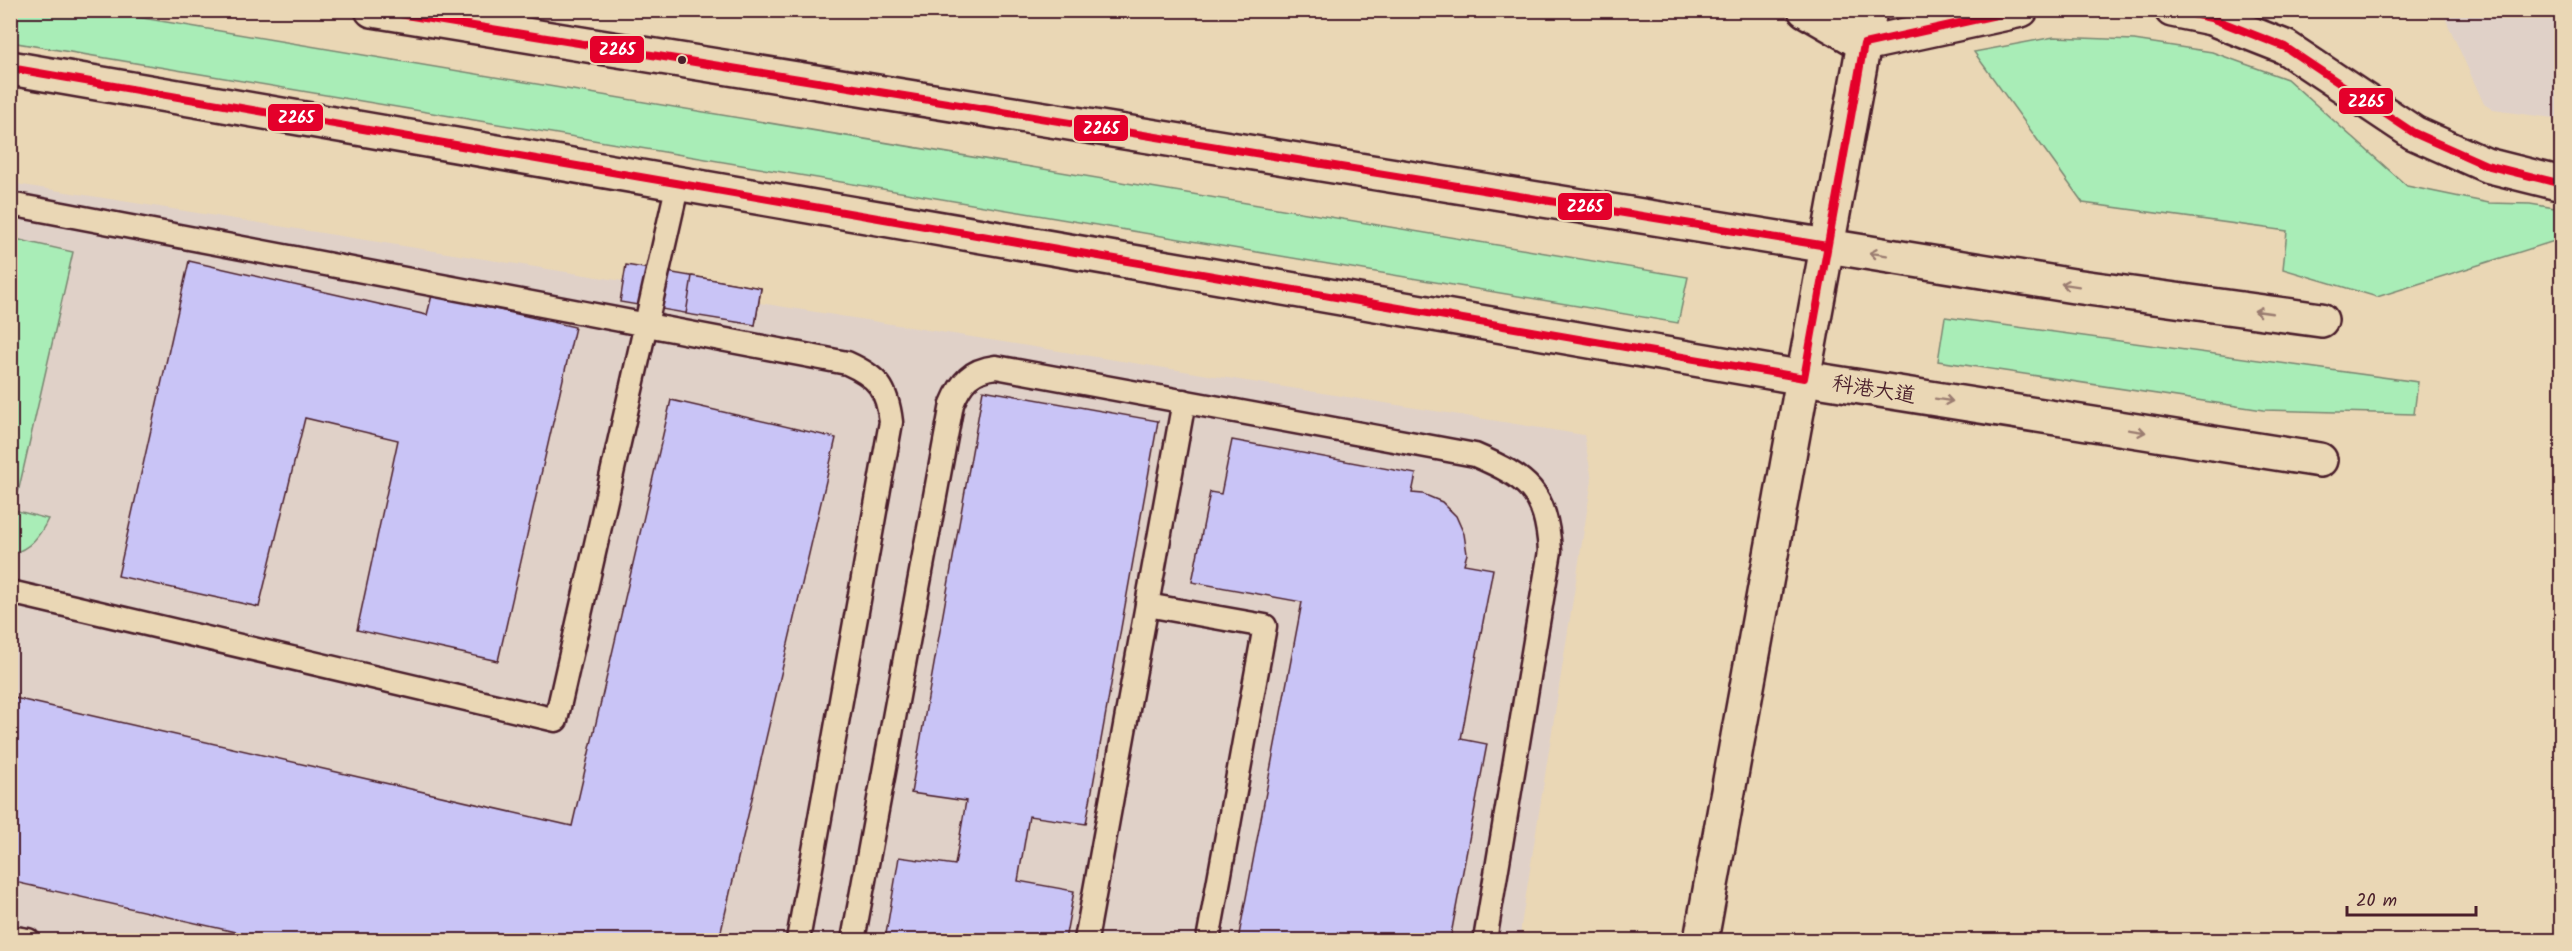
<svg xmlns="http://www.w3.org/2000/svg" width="2572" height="951" viewBox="0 0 2572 951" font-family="Kalam,'LXGW WenKai TC',sans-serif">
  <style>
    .built { fill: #e0d1c8 }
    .green { fill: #a9edb7; stroke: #7a8671; stroke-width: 1.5 }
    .building { fill: #c9c4f6; stroke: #4a1f2b; stroke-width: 1.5 }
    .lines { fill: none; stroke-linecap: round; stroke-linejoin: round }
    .service-casing { stroke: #4a1f2b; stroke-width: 27 }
    .minor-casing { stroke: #4a1f2b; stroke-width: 38 }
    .tertiary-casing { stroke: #4a1f2b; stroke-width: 38 }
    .service { stroke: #ead7b5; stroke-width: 22 }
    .minor { stroke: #ead7b5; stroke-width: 33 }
    .tertiary { stroke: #ead7b5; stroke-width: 33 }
    .bus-1-casing { stroke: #ead7b5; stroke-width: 12 }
    .bus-1 { stroke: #e4002b; stroke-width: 8 }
    .oneway { stroke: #9a7b70 }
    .bus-dot { fill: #4a1f2b; stroke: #ead7b5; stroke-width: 2 }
    .labels { text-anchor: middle; stroke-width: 6; stroke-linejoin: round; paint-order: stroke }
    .street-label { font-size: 21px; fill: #4a1f2b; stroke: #ead7b5 }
    .line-badge { stroke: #ead7b5; stroke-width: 2 }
    .badge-label { font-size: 16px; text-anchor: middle; font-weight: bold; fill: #fff }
  </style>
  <rect width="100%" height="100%" fill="#ead7b5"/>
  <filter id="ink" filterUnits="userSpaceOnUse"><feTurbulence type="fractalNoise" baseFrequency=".0167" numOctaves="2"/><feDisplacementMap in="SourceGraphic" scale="12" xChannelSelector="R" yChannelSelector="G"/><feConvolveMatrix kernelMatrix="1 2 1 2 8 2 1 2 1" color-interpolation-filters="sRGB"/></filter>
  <g filter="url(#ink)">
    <g class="built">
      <path d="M 2442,11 L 2561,11 L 2561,119 L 2493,110 L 2484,104 Z"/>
      <path d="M 10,183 L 1584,435 L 1592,480 L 1521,926 L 1521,940 L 11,940 Z"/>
    </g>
    <g class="green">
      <path d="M 10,11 L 101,11 L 1688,277 L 1678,323 L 11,42 Z"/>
      <path d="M 2054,37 L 2134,40 L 2212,52 L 2287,79 L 2407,186 L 2489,203 L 2530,204 L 2561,209 L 2561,239 L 2377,297 L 2283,269 L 2287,231 L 2083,203 L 1974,52 Z"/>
      <path d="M 11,238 L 73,252 L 14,510 L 48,519 C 40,536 30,549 11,554 Z"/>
      <path d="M 1945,317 L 2418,382 L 2414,414 L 2263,410 L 1938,361 Z"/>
    </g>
    <g class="building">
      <path d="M 189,261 L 427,315 L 432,295 L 575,327 L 498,661 L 357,630 L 398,440 L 305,418 L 259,607 L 118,576 Z"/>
      <path d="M 626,265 L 761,288 L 755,325 L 620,302 Z"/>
      <path d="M 692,276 L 761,288 L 755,325 L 686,314 Z"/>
      <path d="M 983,390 L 1158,421 L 1086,824 L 1029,816 L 1018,881 L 1074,891 L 1065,940 L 885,940 L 899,857 L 955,865 L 966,801 L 911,793 Z"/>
      <path d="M 671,400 L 836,438 L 719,940 L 271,940 L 10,881 L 10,697 L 572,826 Z"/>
      <path d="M 1232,440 L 1416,474 L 1412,493 L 1423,494 L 1442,502 L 1456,516 L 1464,534 L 1467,554 L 1464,564 L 1493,569 L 1461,739 L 1487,744 L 1450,940 L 1238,940 L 1302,602 L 1192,582 L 1210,492 L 1221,494 Z"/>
    </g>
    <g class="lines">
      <g class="service-casing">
        <g id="service">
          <path d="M 10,204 L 847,363 C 878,377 887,388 891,422 L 798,940"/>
          <path d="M 10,592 L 556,720 L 678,183"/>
          <path d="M 1147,605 L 1265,626 L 1208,940"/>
          <path d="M 10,937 L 28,940"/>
          <path d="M 853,940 L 952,404 C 961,382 971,370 996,367 L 1475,455 C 1528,478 1546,491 1550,551 L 1485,940"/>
          <path d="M 1086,940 L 1184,401"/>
        </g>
      </g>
      <g class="minor-casing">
        <g id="minor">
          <path d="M 1805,10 L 1864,44 L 2021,10"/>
          <path d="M 2172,10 L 2211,18 L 2285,47 L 2414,133 L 2486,165 L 2562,184"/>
        </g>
      </g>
      <g class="tertiary-casing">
        <g id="tertiary">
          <path d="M 372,10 L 2074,286 L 2321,320"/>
          <path d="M 10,68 L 1804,378 L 2320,460"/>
          <path d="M 1701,940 L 1870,10"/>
        </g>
      </g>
      <use href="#service" class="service"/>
      <use href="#minor" class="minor"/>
      <use href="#tertiary" class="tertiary"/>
      <g class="bus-1-casing">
        <g id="bus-1">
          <path d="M 375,10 L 1827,246"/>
          <path d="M 2174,10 L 2211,18 L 2285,47 L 2414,133 L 2486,165 L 2562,184"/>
          <path d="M 10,68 L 1804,378 L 1864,44 L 2019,10"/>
        </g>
      </g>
      <use href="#bus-1" class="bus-1"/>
    </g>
    <defs><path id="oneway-shaft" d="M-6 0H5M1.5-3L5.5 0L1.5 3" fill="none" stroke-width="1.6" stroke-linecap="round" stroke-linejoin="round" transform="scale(1.5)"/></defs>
    <g class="oneway">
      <use href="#oneway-shaft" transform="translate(1878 254) rotate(-171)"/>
      <use href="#oneway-shaft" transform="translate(2070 285) rotate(-171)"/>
      <use href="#oneway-shaft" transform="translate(2263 312) rotate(-172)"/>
      <use href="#oneway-shaft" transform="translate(1944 400) rotate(9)"/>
      <use href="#oneway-shaft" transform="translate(2137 431) rotate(9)"/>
    </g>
  </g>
  <circle class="bus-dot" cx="682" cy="60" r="5"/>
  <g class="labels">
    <g class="street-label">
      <text transform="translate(1874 389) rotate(9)" y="7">科港大道</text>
    </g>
  </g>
  <g class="line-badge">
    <rect x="589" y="35" width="56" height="29" rx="6" fill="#e4002b"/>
    <rect x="2338" y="87" width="56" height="28" rx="6" fill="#e4002b"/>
    <rect x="267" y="103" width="57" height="29" rx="6" fill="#e4002b"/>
    <rect x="1073" y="114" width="56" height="28" rx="6" fill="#e4002b"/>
    <rect x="1557" y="192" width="56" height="29" rx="6" fill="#e4002b"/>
  </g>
  <g class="badge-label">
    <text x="617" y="55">Z265</text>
    <text x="2366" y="107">Z265</text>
    <text x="296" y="123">Z265</text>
    <text x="1101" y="134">Z265</text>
    <text x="1585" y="212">Z265</text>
  </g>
  <rect width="2572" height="951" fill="none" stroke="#ead7b5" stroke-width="36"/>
  <rect x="18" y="18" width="2536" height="915" fill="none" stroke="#4a1f2b" stroke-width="2" filter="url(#ink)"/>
  <path d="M2347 906v9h129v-9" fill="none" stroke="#4a1f2b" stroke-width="3"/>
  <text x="2356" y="906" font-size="18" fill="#4a1f2b" stroke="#ead7b5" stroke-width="4.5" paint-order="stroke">20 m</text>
</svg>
